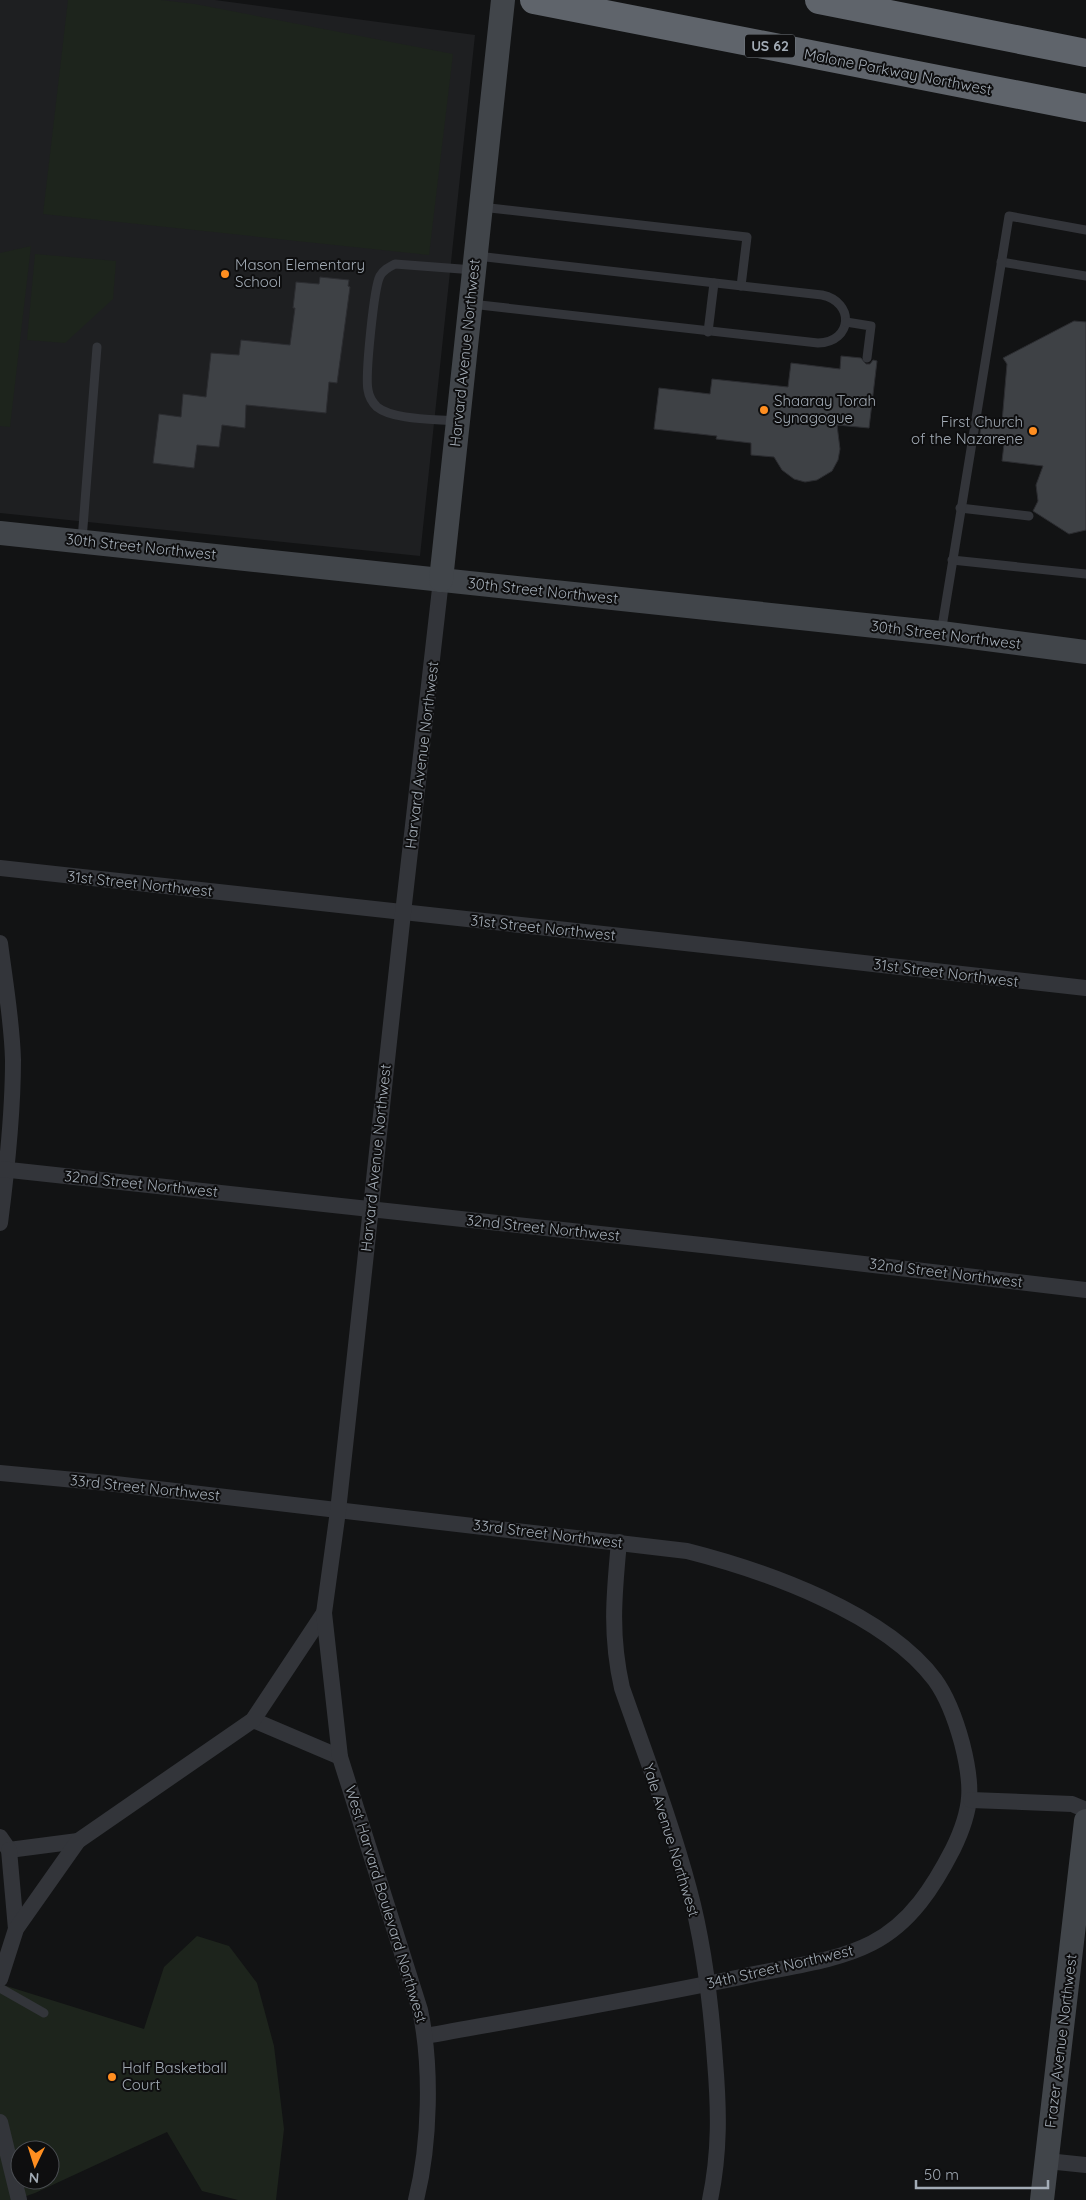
<svg xmlns="http://www.w3.org/2000/svg" width="1086" height="2200" viewBox="0 0 1086 2200" font-family="Quicksand,sans-serif">
  <style>
    .built { fill: #1e1f21 }
    .green { fill: #1d241c; fill-rule: evenodd }
    .building { fill: #3e4145; stroke: #2c2d31 }
    .lines { fill: none; stroke-linecap: round; stroke-linejoin: round }
    .lane { stroke: #33353a; stroke-width: 9 }
    .street { stroke: #33353a; stroke-width: 16 }
    .secondary { stroke: #41454a; stroke-width: 24 }
    .highway { stroke: #5f646b; stroke-width: 28 }
    .poi-dot { fill: #ff8e20; stroke: #0e0e0f; stroke-width: 2 }
    .labels { text-anchor: middle; stroke-width: 4; stroke-linejoin: round; paint-order: stroke }
    .shield { fill: #0e0e0f; stroke: #767d84; stroke-width: 1 }
    .shield-label { font-size: 14px; font-weight: bold; fill: #a3acb6 }
    .street-label { font-size: 15px; fill: #a3acb6; stroke: #0e0e0f }
    .poi-label { font-size: 15px; fill: #a3acb6; stroke: #0e0e0f; text-anchor: start }
  </style>
  <rect width="100%" height="100%" fill="#121314"/>
  <path class="built" d="M 0,0 L 215,0 L 475,35 L 420,556 L 0,513 Z"/>
  <g class="green">
    <path d="M 68,0 L 161,0 L 195,4 L 453,54 L 429,255 L 43,214 Z"/>
    <path d="M 31,246 L 10,427 L 0,426 L 0,253 Z"/>
    <path d="M 35,254 L 116,261 L 113,299 L 65,343 L 27,340 Z"/>
    <path d="M 197,1936 L 229,1946 L 257,1983 L 274,2046 L 284,2129 L 276,2200 L 238,2200 L 202,2191 L 167,2132 L 35,2193 L 15,2200 L 0,2200 L 0,1984 L 144,2029 L 164,1967 ZM 20,2150 L 50,2150 L 50,2180 L 20,2180 Z"/>
  </g>
  <g class="building">
    <path d="M 320,277 L 349,280 L 348,286 L 350,287 L 337,383 L 329,382 L 326,413 L 246,405 L 245,428 L 222,425 L 219,447 L 197,445 L 194,468 L 153,463 L 159,414 L 181,417 L 183,394 L 206,397 L 211,353 L 239,355 L 241,340 L 290,345 L 295,308 L 293,308 L 296,282 L 319,284 Z"/>
    <path d="M 1074,321 L 1086,322 L 1086,530 L 1069,534 L 1033,511 L 1038,501 L 1036,485 L 1043,466 L 1002,461 L 1004,444 L 979,441 L 982,419 L 1002,422 L 1007,364 L 1003,358 Z"/>
    <path d="M 841,356 L 861,358 L 866,364 L 870,364 L 873,360 L 877,361 L 869,428 L 837,425 L 840,449 L 838,460 L 832,471 L 817,480 L 805,482 L 794,479 L 782,470 L 774,457 L 751,455 L 751,443 L 716,439 L 717,436 L 654,429 L 659,388 L 710,394 L 712,379 L 788,387 L 791,363 L 840,369 Z"/>
  </g>
  <g class="lines">
    <g class="lane">
      <path d="M 481,207 L 747,237 L 741,286"/>
      <path d="M 1001,262 L 1086,276"/>
      <path d="M 471,304 L 818,343 C 853,342 855,302 822,295 L 477,256"/>
      <path d="M 846,322 L 871,326 L 867,358"/>
      <path d="M 708,332 L 714,283"/>
      <path d="M 456,421 C 435,419 393,420 377,407 C 372,402 369,397 368,390 C 365,376 374,287 380,276 C 383,270 389,267 395,264 L 474,270"/>
      <path d="M 960,508 L 1029,516"/>
      <path d="M 82,540 L 97,347"/>
      <path d="M 952,560 L 1086,574"/>
      <path d="M 941,633 L 1009,216 L 1086,230"/>
      <path d="M 0,1988 L 44,2013"/>
    </g>
    <g class="street">
      <path d="M 0,868 L 740,949 L 1086,988"/>
      <path d="M 0,943 C 5,982 12,1021 13,1060 C 13,1115 7,1169 0,1223"/>
      <path d="M 0,1169 L 711,1246 L 1086,1290"/>
      <path d="M 0,1473 L 107,1483 L 687,1551 C 766,1571 885,1613 935,1680 C 948,1698 956,1721 962,1743 C 973,1786 973,1808 953,1849 C 934,1886 911,1923 872,1943 C 833,1963 784,1967 741,1977 C 636,1999 531,2017 426,2036"/>
      <path d="M 619,1542 C 614,1595 610,1635 622,1688 C 645,1754 671,1821 689,1889 C 704,1944 711,2004 715,2061 C 719,2109 720,2152 710,2200"/>
      <path d="M 253,1720 L 340,1757"/>
      <path d="M 971,1800 L 1072,1804 L 1086,1810"/>
      <path d="M 0,1837 L 9,1850 L 78,1841"/>
      <path d="M 9,1850 L 16,1929"/>
      <path d="M 0,1979 L 16,1929 L 78,1841 L 253,1720 L 324,1613"/>
      <path d="M 0,2122 L 19,2200"/>
      <path d="M 1047,2161 L 1086,2165"/>
      <path d="M 416,2200 C 430,2144 432,2066 420,2010 L 340,1757 L 324,1613 L 338,1511 L 403,913 L 441,580"/>
    </g>
    <g class="secondary">
      <path d="M 0,533 L 941,633 L 1086,652"/>
      <path d="M 441,580 L 503,0"/>
      <path d="M 1042,2200 L 1086,1821"/>
    </g>
    <g class="highway">
      <path d="M 534,0 L 1086,108"/>
      <path d="M 819,0 L 1086,53"/>
    </g>
  </g>
  <g class="poi-dot">
    <circle cx="225" cy="274" r="5"/>
    <circle cx="764" cy="410" r="5"/>
    <circle cx="1033" cy="431" r="5"/>
    <circle cx="112" cy="2077" r="5"/>
  </g>
  <g class="labels">
    <rect class="shield" x="745" y="34.5" width="50" height="23" rx="4"/>
    <g class="shield-label">
      <text x="770" y="51">US 62</text>
    </g>
    <g class="street-label">
      <text transform="translate(898 72) rotate(11)" y="5">Malone Parkway Northwest</text>
      <text transform="translate(465 353) rotate(-84)" y="5">Harvard Avenue Northwest</text>
      <text transform="translate(141 547) rotate(6)" y="5">30th Street Northwest</text>
      <text transform="translate(543 591) rotate(6)" y="5">30th Street Northwest</text>
      <text transform="translate(946 635) rotate(7)" y="5">30th Street Northwest</text>
      <text transform="translate(422 755) rotate(-83)" y="5">Harvard Avenue Northwest</text>
      <text transform="translate(140 884) rotate(6)" y="5">31st Street Northwest</text>
      <text transform="translate(543 928) rotate(6)" y="5">31st Street Northwest</text>
      <text transform="translate(946 973) rotate(7)" y="5">31st Street Northwest</text>
      <text transform="translate(376 1158) rotate(-84)" y="5">Harvard Avenue Northwest</text>
      <text transform="translate(141 1184) rotate(6)" y="5">32nd Street Northwest</text>
      <text transform="translate(543 1228) rotate(6)" y="5">32nd Street Northwest</text>
      <text transform="translate(946 1273) rotate(7)" y="5">32nd Street Northwest</text>
      <text transform="translate(145 1488) rotate(6)" y="5">33rd Street Northwest</text>
      <text transform="translate(548 1534) rotate(7)" y="5">33rd Street Northwest</text>
      <text transform="translate(671 1840) rotate(73)" y="5">Yale Avenue Northwest</text>
      <text transform="translate(386 1904) rotate(73)" y="5">West Harvard Boulevard Northwest</text>
      <text transform="translate(780 1967) rotate(-13)" y="5">34th Street Northwest</text>
      <text transform="translate(1061 2041) rotate(-83)" y="5">Frazer Avenue Northwest</text>
    </g>
    <g class="poi-label">
      <text x="235" y="270">Mason Elementary<tspan x="235" dy="17">School</tspan></text>
      <text x="774" y="406">Shaaray Torah<tspan x="774" dy="17">Synagogue</tspan></text>
      <text x="1023" y="427" text-anchor="end">First Church<tspan x="1023" dy="17">of the Nazarene</tspan></text>
      <text x="122" y="2073">Half Basketball<tspan x="122" dy="17">Court</tspan></text>
    </g>
  </g>
  <g transform="translate(35 2165) rotate(184)"><circle r="24" fill="#0e0e0f" stroke="#4a4d52"/>
  <path d="M0-4L9 19L0 12L-9 19Z" fill="#ff8e20"/>
  <text y="-8" font-size="14" font-weight="bold" text-anchor="middle" fill="#a3acb6">N</text>
  </g>
  <path d="M916 2180v8h132v-8" fill="none" stroke="#a3acb6" stroke-width="2.5"/>
  <text x="924" y="2180" font-size="15" fill="#a3acb6" stroke="#0e0e0f" stroke-width="4" paint-order="stroke">50 m</text>
</svg>
